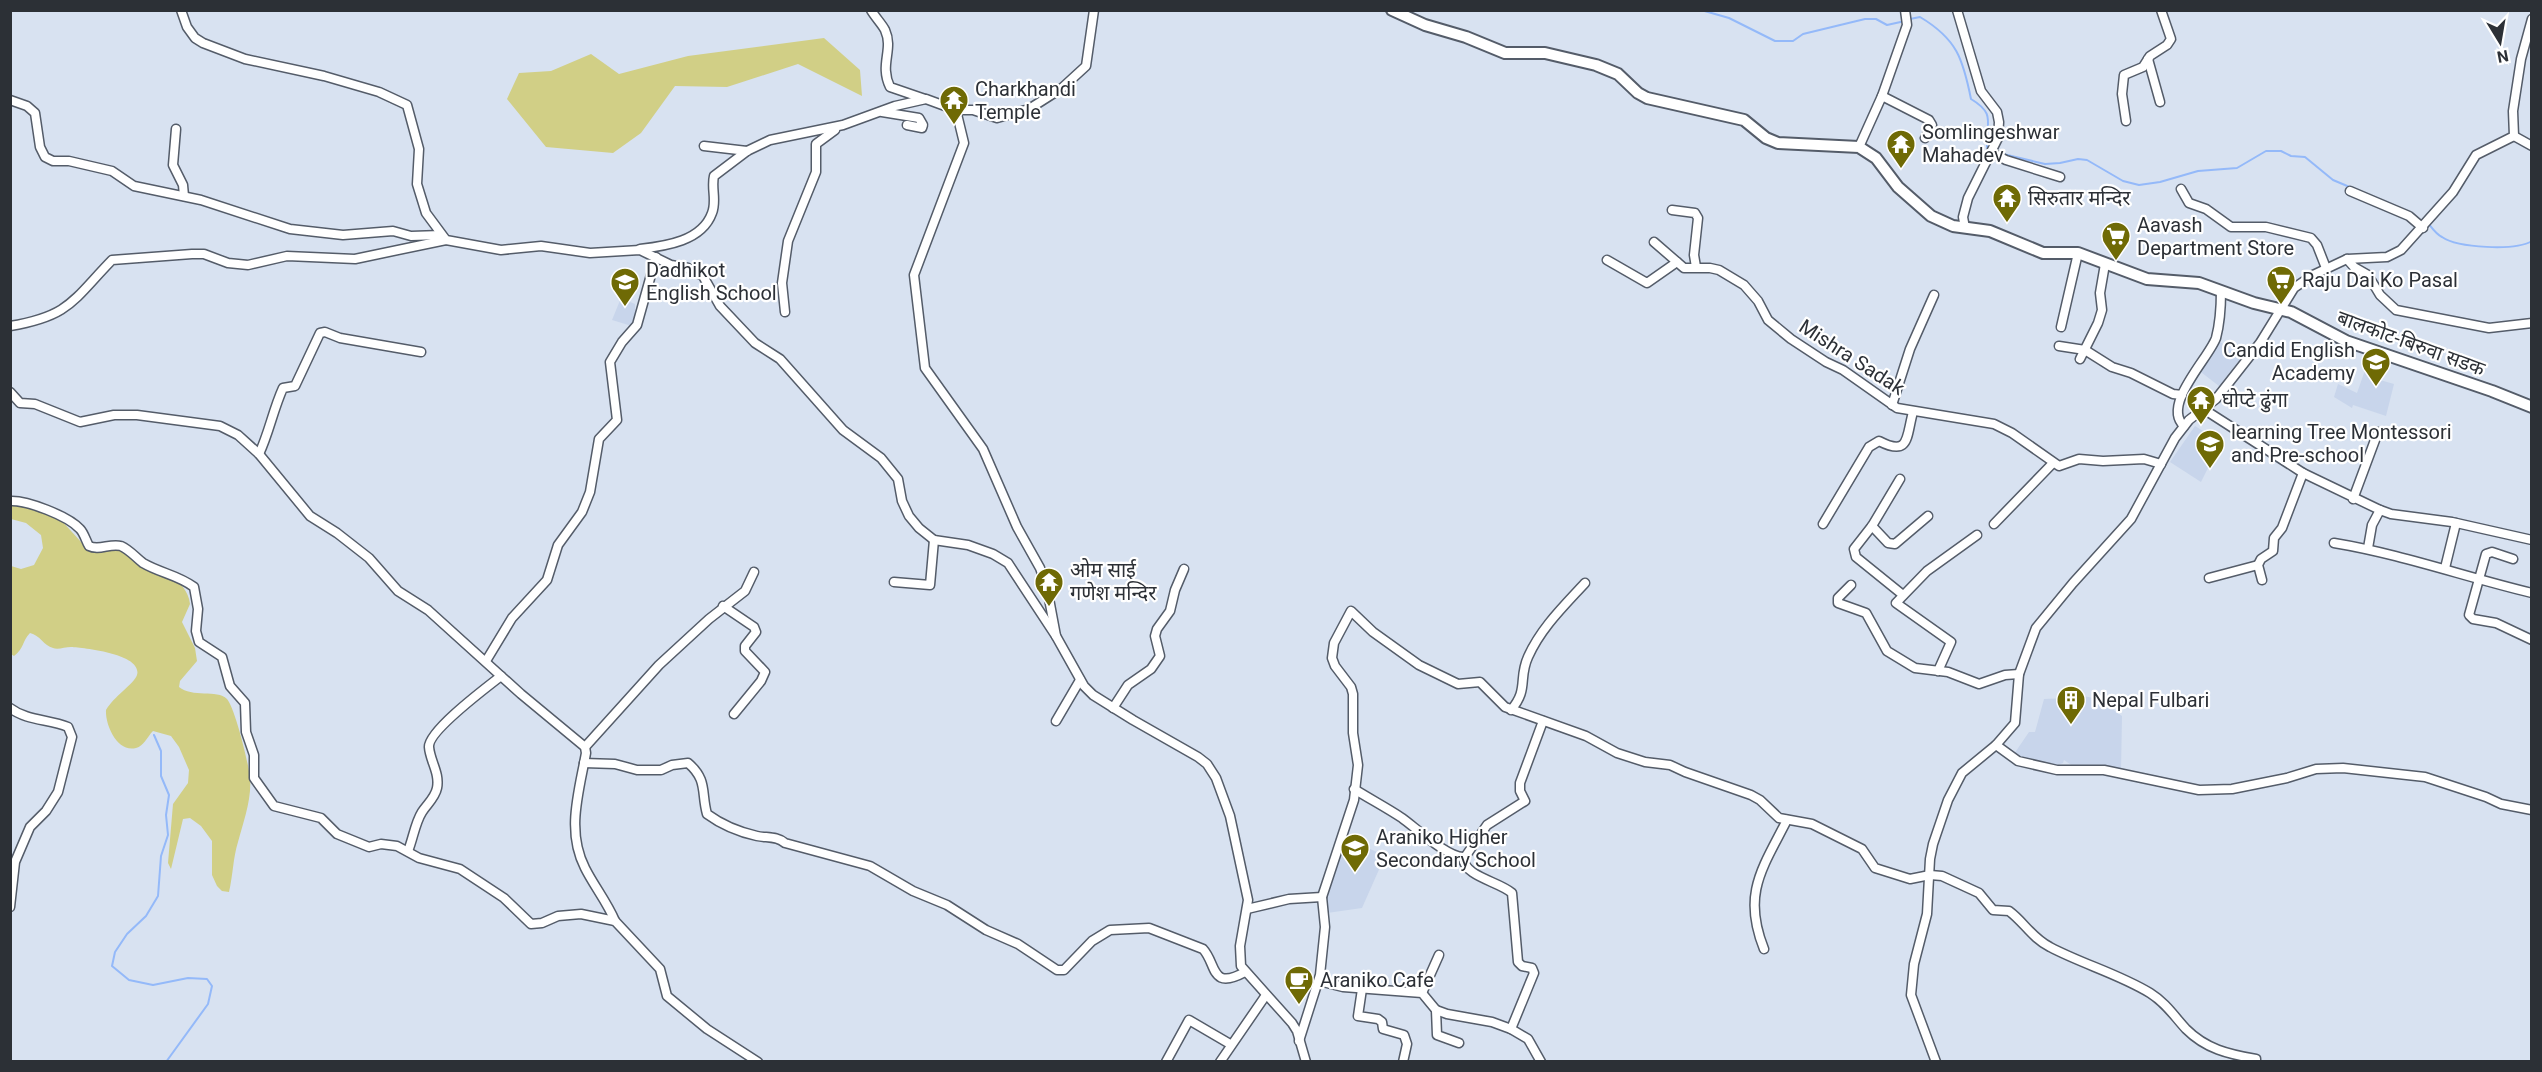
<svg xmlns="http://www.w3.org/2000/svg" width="2542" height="1072" viewBox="0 0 2542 1072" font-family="Roboto,'Noto Sans Devanagari',sans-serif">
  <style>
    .built { fill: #c8d5eb }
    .green { fill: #d1cf86 }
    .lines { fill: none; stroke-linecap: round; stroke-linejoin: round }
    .stream { stroke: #94b9f9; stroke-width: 2 }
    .minor-casing { stroke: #545c69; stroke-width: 11 }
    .major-casing { stroke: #545c69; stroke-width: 14 }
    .minor { stroke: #fff; stroke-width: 8 }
    .major { stroke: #fff; stroke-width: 10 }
    .labels { text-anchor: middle; stroke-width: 4.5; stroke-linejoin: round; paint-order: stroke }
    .poi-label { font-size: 20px; fill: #2c3036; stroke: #fff; text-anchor: start }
    .street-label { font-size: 20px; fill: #2c3036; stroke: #fff }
  </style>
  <rect width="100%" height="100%" fill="#d8e2f1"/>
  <g class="built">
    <path d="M 623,293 L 631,295 L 630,302 L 635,304 L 635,313 L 638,314 L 635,327 L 612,320 Z"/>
    <path d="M 2219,341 L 2241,358 L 2219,386 L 2197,369 Z"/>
    <path d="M 2370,356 L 2387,362 L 2380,380 L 2394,384 L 2386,416 L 2353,405 L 2352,408 L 2334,397 L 2338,384 L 2357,393 Z"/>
    <path d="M 2195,426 L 2221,442 L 2201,482 L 2170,462 Z"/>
    <path d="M 2069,693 L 2098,699 L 2122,716 L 2121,772 L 2096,765 L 2077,769 L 2064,760 L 2063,763 L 2055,766 L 2021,758 L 2014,754 L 2029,732 L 2035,732 L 2044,699 L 2067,698 Z"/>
    <path d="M 1345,837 L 1385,856 L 1362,908 L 1327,913 L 1326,891 Z"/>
  </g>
  <g class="green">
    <path d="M 824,38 L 860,70 L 862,96 L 798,64 L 727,87 L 675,86 L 641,133 L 613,153 L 546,147 L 507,99 L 519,73 L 551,71 L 591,54 L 619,74 L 688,56 Z"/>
    <path d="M 11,500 L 61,520 L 82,543 C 111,543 114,540 134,562 C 156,565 188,580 190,604 L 182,622 L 195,648 L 197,661 L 180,681 L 179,687 C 192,698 217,689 227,699 C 235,708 249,765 250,778 C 252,799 243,823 238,842 C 233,858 233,875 229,892 L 222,891 L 217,886 L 212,875 L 212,841 L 201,826 L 190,818 L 183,819 L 171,869 L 168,863 L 173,804 L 188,783 L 189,770 L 179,747 L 171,736 L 153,731 C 147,737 144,746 136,748 C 117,753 105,724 106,710 C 113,697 134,684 137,675 C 143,654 85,648 71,647 C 65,647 58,650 53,648 C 44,646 40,635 30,633 C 22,641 24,649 14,656 L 11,654 L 11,566 L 21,569 L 34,565 L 43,548 L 41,535 L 26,523 L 11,519 Z"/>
  </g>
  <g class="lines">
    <g class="stream">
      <path d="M 1701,10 L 1729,18 L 1775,41 L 1793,41 L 1803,34 L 1865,19 L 1876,19 L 1887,25 L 1905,21"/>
      <path d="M 1910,19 L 1920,17 C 1957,39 1963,59 1971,99 C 1996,114 1986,122 1987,147 L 1989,148"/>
      <path d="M 2003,154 L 2045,164 L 2060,163 L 2078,159 L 2087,160 L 2123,181 L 2139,185 L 2160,182 L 2198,171 L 2237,168 L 2266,151 L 2281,151 L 2291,156 L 2305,157 L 2333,180 L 2352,188"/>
      <path d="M 2428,223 C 2432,228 2436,234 2442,237 C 2458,248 2515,251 2532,241"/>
      <path d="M 154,735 L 161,751 L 161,776 L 169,795 L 166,815 L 168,835 L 161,856 L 158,896 L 146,916 L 127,934 L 115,952 L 112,966 L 129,980 L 153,985 L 188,978 L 207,979 L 212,986 L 208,1004 L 166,1062"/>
    </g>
    <g class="minor-casing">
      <g id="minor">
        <path d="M 181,10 L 187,27 L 195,38 L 203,43 L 245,59 L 324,76 L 379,92 L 407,105 L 419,149 L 417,184 L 426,213 L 446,240 L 501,250 L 541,246 L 590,253 L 640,250 L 671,265 L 688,268 L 703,276 L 720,306 L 755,343 L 780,359 L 843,430 L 881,458 L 898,479 L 902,501 L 909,516 L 919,528 L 934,540 L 968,545 L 993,554 L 1008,563 L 1056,636"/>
        <path d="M 871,10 C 875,17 882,24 885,30 C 894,50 879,64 890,87 L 925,99"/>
        <path d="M 1957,10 L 1981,91 L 1997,112 L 1999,122 L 1998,138 L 1968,198 L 1963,217 L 1965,228"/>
        <path d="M 2148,59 L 2160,102"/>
        <path d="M 1882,96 L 1929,120 L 1932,125 L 1925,138"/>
        <path d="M 10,100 L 27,106 L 35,113 L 40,147 L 45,157 L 53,161 L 69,161 L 112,171 L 134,186 L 201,200 L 290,229 L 343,235 L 393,231 L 411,236 L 441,235"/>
        <path d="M 956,110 L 964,143 L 914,275 L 925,368 L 983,449 L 1017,527 L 1040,568 L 1047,588 L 1056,636 L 1084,686 L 1093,695 L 1133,720 L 1198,757 L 1207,764 L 1216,778 L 1230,816 L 1248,900 L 1240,946 L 1241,966 L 1292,1023 L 1297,1031 L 1306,1062"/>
        <path d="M 882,112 L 919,118 L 923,125 L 922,128 L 907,125"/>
        <path d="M 2126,121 L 2122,94 L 2124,75 L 2143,67 L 2150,56 L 2167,45 L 2171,39 L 2161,10"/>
        <path d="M 176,129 L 173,165 L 183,185 L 184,196"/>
        <path d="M 2514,136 L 2532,146"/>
        <path d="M 704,146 L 747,151"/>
        <path d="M 1859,147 L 1882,96 L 1907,25 L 1905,10"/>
        <path d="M 1992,153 L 2006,160 L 2060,177"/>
        <path d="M 2181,189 L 2189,203 L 2206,209 L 2231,227 L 2266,227 L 2311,238 L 2317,245 L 2326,268"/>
        <path d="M 2350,191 L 2409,216 L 2423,228"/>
        <path d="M 1672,210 L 1695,213 L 1698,218 L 1694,255 L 1696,267"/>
        <path d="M 1654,242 L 1684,268 L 1710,268 L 1719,270 L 1744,285 L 1758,301 L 1768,320 L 1791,339 L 1826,362 L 1843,370 L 1897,408 L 1994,424 L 2012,433 L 2059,466 L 2079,459 L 2103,461 L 2144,459 L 2161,464"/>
        <path d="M 640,249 C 666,246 702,241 712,213 C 717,201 711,188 714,176 L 747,151 L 770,140 L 843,125 L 895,106 L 926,99 L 956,110 L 973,110 L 997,118 L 1029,109 L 1062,88 L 1086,66 L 1094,10"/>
        <path d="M 2347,259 L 2354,267 L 2368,275 L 2380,295 L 2396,310 L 2489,328 L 2532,323"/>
        <path d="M 1607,260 L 1647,283 L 1677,262"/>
        <path d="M 785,312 L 782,283 L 788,241 L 816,172 L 816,144 L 835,130"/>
        <path d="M 10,326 C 70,316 73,300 112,260 L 192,254 L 204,254 L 228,263 L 248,265 L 287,256 L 355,259 L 446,240"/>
        <path d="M 2061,327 L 2078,253"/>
        <path d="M 2059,346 L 2085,350 L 2112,367 L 2131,373 L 2173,394 L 2182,395"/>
        <path d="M 2080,359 L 2098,323 L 2102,310 L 2100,293 L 2105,264"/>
        <path d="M 10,392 L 20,403 L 35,404 L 80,422 L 114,415 L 137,415 L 220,426 L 238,435 L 259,454 L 310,516 L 337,533 L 369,558 L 398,591 L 428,610 L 521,694 L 585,747 L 586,753 C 579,792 566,831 585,868 C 594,886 607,902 615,921"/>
        <path d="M 1892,405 L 1910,349 L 1934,295"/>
        <path d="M 2205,410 L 2303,473 L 2380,510 L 2391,514 L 2452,522 L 2532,540"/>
        <path d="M 2184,426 C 2161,405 2209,358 2216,338 C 2220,323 2221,306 2221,291"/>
        <path d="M 259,454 C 269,433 273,410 283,388 L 295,386 L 320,333 L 325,332 L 340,338 L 421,352"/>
        <path d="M 1900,479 L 1872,526 L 1854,549 L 1856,557 L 1903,595"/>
        <path d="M 2353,499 L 2378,432"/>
        <path d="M 10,501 C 27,500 68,516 80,529 C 84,533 86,541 89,546 C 99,551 110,543 121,546 C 130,550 135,557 143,563 C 160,573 178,575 194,587 L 198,609 L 196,631 L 199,642 L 222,657 L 230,686 L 245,703 L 246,732 L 254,755 L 254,778 L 274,806 L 321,818 L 337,834 L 369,847 L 381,844 L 397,846 L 419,858 L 460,869 L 504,898 L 531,924 L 542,923 L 558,916 L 581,914 L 615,921 L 660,969 L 667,996 L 707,1029 L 758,1062"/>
        <path d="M 1823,524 L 1869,447 L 1879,441 C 1910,457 1906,437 1913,412"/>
        <path d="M 1994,524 L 2053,463"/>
        <path d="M 1872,526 L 1888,543 L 1895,544 L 1928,516"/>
        <path d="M 2334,543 C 2401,554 2465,577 2532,593"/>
        <path d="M 2368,548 L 2372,525 L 2380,510"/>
        <path d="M 2513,559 L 2492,552 L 2486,554 L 2469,615 L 2473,619 L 2496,623 L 2532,640"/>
        <path d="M 2445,568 L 2456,523"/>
        <path d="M 2209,578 L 2258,565"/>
        <path d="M 2262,580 L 2258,565 L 2261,559 L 2273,551 L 2274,538 L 2282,528 L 2303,473"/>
        <path d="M 894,582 L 930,585 L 934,540"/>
        <path d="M 1851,585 L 1838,598 L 1838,603 L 1866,613 L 1887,651 L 1915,668 L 1948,672 L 1979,684 L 2005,675 L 2019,674"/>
        <path d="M 723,606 L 754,627 L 756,632 L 745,646 L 745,651 L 765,672 L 761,681 L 734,714"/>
        <path d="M 486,661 L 512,618 L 547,580 L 558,545 L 582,512 L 590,492 L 599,439 L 617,420 L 610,362 L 622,342 L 637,325 L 656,257"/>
        <path d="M 1938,671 L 1951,642 L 1896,603 L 1927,571 L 1977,535"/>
        <path d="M 10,708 C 27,721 49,719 68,727 L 72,737 L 58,792 L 46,811 L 30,827 L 15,862 L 10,907"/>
        <path d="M 1113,708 L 1128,685 L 1151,669 L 1160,656 L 1155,636 L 1157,629 L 1170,611 L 1175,590 L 1184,569"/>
        <path d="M 1511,710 C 1529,689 1518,679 1528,657 C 1541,628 1563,607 1585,583"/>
        <path d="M 1056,721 L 1080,680"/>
        <path d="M 1996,745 L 2018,761 L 2057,770 L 2104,770 L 2199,790 L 2232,789 L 2287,778 L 2316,769 L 2343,768 L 2425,777 L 2486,797 L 2501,804 L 2532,810"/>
        <path d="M 585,747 L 659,665 L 709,619 L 745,591 L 754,572"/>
        <path d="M 584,763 L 615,764 L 637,770 L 661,770 L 672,765 L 688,763 C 708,780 701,793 707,814 C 722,825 739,832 757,836 C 767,838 777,836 785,843 L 870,866 L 913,891 L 947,905 L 986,930 L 1018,944 L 1057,970 L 1064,970 L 1092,941 L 1110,930 L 1149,928 L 1203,949 C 1217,964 1210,991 1245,972"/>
        <path d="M 1354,789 C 1370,799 1387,808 1402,818 C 1416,828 1449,859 1465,857 L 1487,825 L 1525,801 L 1520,791 L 1520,783 L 1543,721"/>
        <path d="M 408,851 C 413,839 415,823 422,812 C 427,804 435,798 437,788 C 440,773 430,761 429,747 C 428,731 487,687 501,676"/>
        <path d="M 1247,909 L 1289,899 L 1322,897"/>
        <path d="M 1764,949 C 1742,894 1762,869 1787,820"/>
        <path d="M 1319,981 L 1343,987 L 1422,993 L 1436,1010 L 1437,1035 L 1459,1043"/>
        <path d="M 1362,989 L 1358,1016 L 1378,1019 L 1382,1022 L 1383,1029 L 1404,1035 L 1407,1044 L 1403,1062"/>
        <path d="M 1422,993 L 1439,955"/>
        <path d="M 1436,1010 L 1447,1014 L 1492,1022 L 1511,1029 L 1534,973 L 1532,968 L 1522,966 L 1518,962 L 1512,893 C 1498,881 1465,877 1463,858"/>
        <path d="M 1511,1029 L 1528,1039 L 1541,1062"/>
        <path d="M 1299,1041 L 1320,975 L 1325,927 L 1322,897 L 1354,800 L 1358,765 L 1353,733 L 1353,694 L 1351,687 L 1335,666 L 1332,658 L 1334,643 L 1351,611 L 1373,632 L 1419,665 L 1458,684 L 1480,682 L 1505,707 L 1586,736 L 1617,753 L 1645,762 L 1670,765 L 1685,772 L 1751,795 L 1760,800 L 1779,818 L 1812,824 L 1862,849 L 1875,868 L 1910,879 L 1930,875 L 1942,876 L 1979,893 L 1993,910 L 2009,911 C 2024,922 2032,938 2050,947 C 2082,964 2119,974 2150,993 C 2166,1003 2174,1016 2186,1029 C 2206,1049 2228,1054 2256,1059 L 2256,1062"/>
        <path d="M 1166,1062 L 1189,1020 L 1230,1044"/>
        <path d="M 1220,1062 L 1266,995"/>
        <path d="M 1936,1062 L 1911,995 L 1914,964 L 1927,914 L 1930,859 L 1933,844 L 1948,800 L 1962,773 L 1996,745 L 2015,723 L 2019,674 L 2036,628 L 2073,583 L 2131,519 L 2175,438 L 2189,420 L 2216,399 L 2260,343 L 2294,288 L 2313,275 L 2347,259 L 2387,257 L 2401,250 L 2453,192 L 2476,155 L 2514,136 L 2513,111 L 2521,59 L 2532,19"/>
      </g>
    </g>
    <g class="major-casing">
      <path id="major" d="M 1392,10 L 1425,25 L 1466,37 L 1505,53 L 1545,53 L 1596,65 L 1618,74 L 1638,93 L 1647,98 L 1744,120 L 1766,138 L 1778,143 L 1859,147 L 1876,158 L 1898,187 L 1931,216 L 1953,226 L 1990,231 L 2043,253 L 2078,253 L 2147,279 L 2199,283 L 2254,303 L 2291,312 L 2346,341 L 2492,391 L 2532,407"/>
    </g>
    <use href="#minor" class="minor"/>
    <use href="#major" class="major"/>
  </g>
  <defs>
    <g id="temple-pin" transform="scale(1.5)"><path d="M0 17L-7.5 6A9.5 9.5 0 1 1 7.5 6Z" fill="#6f6a05" stroke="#fff"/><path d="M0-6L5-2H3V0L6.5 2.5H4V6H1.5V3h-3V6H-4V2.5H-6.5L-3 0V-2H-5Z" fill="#fff"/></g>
    <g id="supermarket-pin" transform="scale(1.5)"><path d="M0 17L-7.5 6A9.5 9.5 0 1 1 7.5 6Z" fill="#6f6a05" stroke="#fff"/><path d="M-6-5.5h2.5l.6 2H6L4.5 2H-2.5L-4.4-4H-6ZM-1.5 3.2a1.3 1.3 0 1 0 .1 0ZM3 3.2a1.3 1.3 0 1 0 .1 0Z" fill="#fff"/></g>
    <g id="school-pin" transform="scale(1.5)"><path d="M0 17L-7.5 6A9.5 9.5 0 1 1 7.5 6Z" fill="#6f6a05" stroke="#fff"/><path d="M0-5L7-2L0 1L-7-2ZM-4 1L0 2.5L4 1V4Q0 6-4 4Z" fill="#fff"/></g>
    <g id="building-pin" transform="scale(1.5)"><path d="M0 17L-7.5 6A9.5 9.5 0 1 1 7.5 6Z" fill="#6f6a05" stroke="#fff"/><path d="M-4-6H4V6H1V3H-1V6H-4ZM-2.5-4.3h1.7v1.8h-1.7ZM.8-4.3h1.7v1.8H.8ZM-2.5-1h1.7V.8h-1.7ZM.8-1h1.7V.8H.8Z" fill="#fff"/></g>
    <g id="cafe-pin" transform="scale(1.5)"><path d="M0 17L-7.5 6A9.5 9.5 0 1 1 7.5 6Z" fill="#6f6a05" stroke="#fff"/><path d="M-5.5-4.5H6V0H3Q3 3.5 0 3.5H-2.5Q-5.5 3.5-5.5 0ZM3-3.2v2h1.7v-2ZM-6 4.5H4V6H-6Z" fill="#fff"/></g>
  </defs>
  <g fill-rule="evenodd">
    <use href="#temple-pin" x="954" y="100"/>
    <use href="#temple-pin" x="1901" y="144"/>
    <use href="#temple-pin" x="2007" y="198"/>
    <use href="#supermarket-pin" x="2116" y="236"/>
    <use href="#supermarket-pin" x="2281" y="280"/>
    <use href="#school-pin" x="625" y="282"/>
    <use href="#school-pin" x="2376" y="362"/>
    <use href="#temple-pin" x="2201" y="400"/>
    <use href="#school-pin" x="2210" y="444"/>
    <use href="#temple-pin" x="1049" y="582"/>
    <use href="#building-pin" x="2071" y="700"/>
    <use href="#school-pin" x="1355" y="848"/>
    <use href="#cafe-pin" x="1299" y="980"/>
  </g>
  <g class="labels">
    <g class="poi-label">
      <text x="975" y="96">Charkhandi<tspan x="975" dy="23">Temple</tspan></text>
      <text x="1922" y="139">Somlingeshwar<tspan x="1922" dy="23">Mahadev</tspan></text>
      <text x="2028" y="205">सिरुतार मन्दिर</text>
      <text x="2137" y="232">Aavash<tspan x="2137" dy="23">Department Store</tspan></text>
      <text x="646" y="277">Dadhikot<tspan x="646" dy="23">English School</tspan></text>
      <text x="2302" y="287">Raju Dai Ko Pasal</text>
      <text x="2355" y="357" text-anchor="end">Candid English<tspan x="2355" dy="23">Academy</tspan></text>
      <text x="2222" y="407">घोप्टे ढुंगा</text>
      <text x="2231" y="439">learning Tree Montessori<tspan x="2231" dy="23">and Pre-school</tspan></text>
      <text x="1070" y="577">ओम साई<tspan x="1070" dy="23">गणेश मन्दिर</tspan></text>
      <text x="2092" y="707">Nepal Fulbari</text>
      <text x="1376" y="844">Araniko Higher<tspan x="1376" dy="23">Secondary School</tspan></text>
      <text x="1320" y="987">Araniko Cafe</text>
    </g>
    <g class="street-label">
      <text transform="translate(2411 343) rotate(20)" y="7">बालकोट-बिरुवा सडक</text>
      <text transform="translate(1852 357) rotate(33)" y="7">Mishra Sadak</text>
    </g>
  </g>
  <rect width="2542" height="1072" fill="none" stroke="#2c3036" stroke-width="24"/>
  <g transform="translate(2500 42) rotate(169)" stroke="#ffffff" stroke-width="4.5" paint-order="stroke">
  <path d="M0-4.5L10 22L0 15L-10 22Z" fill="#2c3036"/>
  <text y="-9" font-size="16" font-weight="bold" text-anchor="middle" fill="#2c3036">N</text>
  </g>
</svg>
